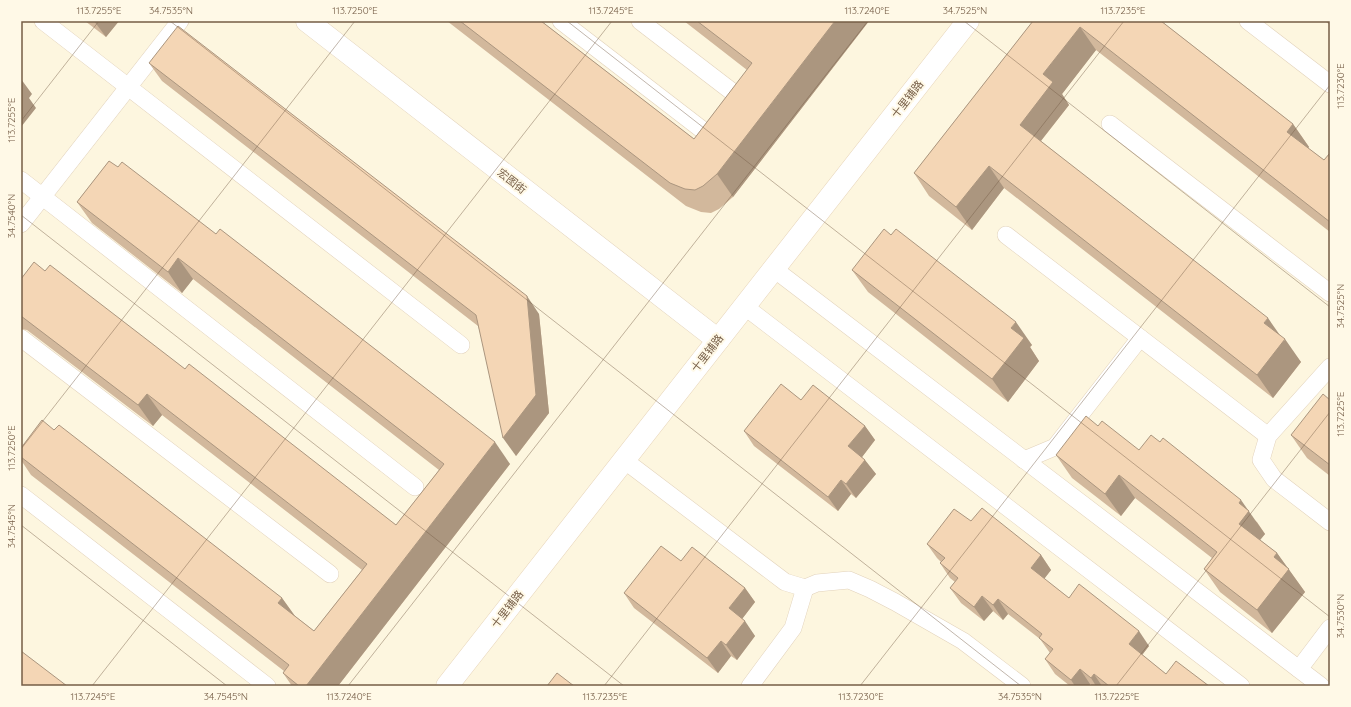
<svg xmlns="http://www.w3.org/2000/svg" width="1351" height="707" viewBox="0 0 1351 707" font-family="Quicksand,'Noto Sans SC',sans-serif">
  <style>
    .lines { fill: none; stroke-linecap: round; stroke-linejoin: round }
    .lane-casing { stroke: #e2d2bb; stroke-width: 18 }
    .street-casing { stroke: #e2d2bb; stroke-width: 23 }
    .secondary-casing { stroke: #e7d4b9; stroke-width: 23 }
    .lane { stroke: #fff; stroke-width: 17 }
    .street { stroke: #fff; stroke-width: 22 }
    .secondary { stroke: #fff; stroke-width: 22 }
    .wall { fill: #d2b89c }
    .shaded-wall { fill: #ab967f }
    .building { fill: #f4d6b5; stroke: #ab967f }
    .ticks { fill: none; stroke: #755d46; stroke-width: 1; stroke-opacity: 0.45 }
    .labels { text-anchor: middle; stroke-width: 4; stroke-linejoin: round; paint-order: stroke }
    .street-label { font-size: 11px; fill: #755d46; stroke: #fff9e7 }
    .neatline { fill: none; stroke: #755d46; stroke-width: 1.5 }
    .ticks-label { font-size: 10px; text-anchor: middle; fill: #755d46 }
  </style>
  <rect width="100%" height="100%" fill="#fdf6df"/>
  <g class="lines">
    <g class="lane-casing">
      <g id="lane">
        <path d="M 43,21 L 461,345"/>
        <path d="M 561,21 L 709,135 L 739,97 L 640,21"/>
        <path d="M 1248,21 L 1330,84"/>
        <path d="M 1110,124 L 1330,293"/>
        <path d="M 21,180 L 415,487"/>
        <path d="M 21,224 L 180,21"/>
        <path d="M 1006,235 L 1268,436"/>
        <path d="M 774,269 L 1321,686"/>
        <path d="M 744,306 L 1241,686"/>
        <path d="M 21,338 L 330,574"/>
        <path d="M 1330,367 L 1268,436 L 1261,460 L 1274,479 L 1330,522"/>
        <path d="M 624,460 L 785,582 L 805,588 L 817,583 L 849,580 L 870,589 L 895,602 L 963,641 L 1022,686"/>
        <path d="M 1024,460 L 1055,447 L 1140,338"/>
        <path d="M 21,495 L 267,686"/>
        <path d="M 1299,669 L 1330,628"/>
        <path d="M 750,686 L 793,628 L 805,588"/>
      </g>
    </g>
    <g class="street-casing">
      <path id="street" d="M 307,21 L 718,340"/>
    </g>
    <g class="secondary-casing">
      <path id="secondary" d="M 447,686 L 968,21"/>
    </g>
    <use href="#lane" class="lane"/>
    <use href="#street" class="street"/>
    <use href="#secondary" class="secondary"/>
  </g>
  <g class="wall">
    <path d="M 85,21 L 119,21 L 106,37 Z"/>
    <path d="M 447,21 L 541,21 L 694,139 L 747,70 L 684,21 L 869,21 L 733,197 L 719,209 L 711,213 L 701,212 L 686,206 Z"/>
    <path d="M 1033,21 L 1161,21 L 1293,124 L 1309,147 L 1308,148 L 1324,160 L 1330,153 L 1330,232 L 1096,50 L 1062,94 L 1069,105 L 1041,141 L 1280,336 L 1301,362 L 1273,398 L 1004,188 L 972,230 L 929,196 L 914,173 Z"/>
    <path d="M 1325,21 L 1330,21 L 1330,25 Z"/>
    <path d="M 149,63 L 539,314 L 549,413 L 516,456 L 478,326 L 162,81 Z"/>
    <path d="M 109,161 L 510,464 L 338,686 L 292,686 L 283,673 L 284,671 L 31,475 L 21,460 L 21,448 L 54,430 L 282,598 L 295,616 L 314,631 L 362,570 L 162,415 L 153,426 L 27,330 L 21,329 L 21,279 L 45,271 L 185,369 L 396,525 L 439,470 L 193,279 L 182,293 L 92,223 L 77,202 Z"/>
    <path d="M 891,235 L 1032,345 L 1030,347 L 1039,361 L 1008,402 L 868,292 L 852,270 Z"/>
    <path d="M 801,400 L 865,426 L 875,440 L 862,457 L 876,474 L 856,498 L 851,494 L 838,511 L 754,446 L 744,431 Z"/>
    <path d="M 1330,400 L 1330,476 L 1307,458 L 1291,435 Z"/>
    <path d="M 1098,426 L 1257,522 L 1265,534 L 1260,540 L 1277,553 L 1305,592 L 1272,633 L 1220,592 L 1204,569 L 1212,558 L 1135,498 L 1121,516 L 1072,478 L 1056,455 Z"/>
    <path d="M 971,521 L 1041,555 L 1051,570 L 1044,579 L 1069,598 L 1149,646 L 1142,655 L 1166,674 L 1209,686 L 1093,686 L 1090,684 L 1089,686 L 1070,686 L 1055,674 L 1045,659 L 1050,653 L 1040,639 L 1008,614 L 1003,620 L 993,611 L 984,621 L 961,603 L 950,588 L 955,582 L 950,578 L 940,563 L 941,562 L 937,558 L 927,544 Z"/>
    <path d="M 681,561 L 745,588 L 755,602 L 742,619 L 755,636 L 737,660 L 731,656 L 718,673 L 634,608 L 624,593 Z"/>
  </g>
  <g class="shaded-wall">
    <path d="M 94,21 L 119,21 L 106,37 Z"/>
    <path d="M 835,21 L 869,21 L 733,197 L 717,174 Z"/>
    <path d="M 1080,27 L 1096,50 L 1062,94 L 1069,105 L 1036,147 L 1020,125 L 1043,74 Z"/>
    <path d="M 21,79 L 32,94 L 29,98 L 36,108 L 21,127 Z"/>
    <path d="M 1293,124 L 1309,147 L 1303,154 L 1287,132 Z"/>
    <path d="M 989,166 L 1004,188 L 972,230 L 956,207 Z"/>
    <path d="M 178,258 L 193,279 L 182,293 L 168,272 Z"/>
    <path d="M 527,296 L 539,314 L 549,413 L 516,456 L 503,438 Z"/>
    <path d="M 1268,318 L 1284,341 L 1285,339 L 1301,362 L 1273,398 L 1257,375 L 1264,323 Z"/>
    <path d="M 1016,322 L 1032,345 L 1030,347 L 1039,361 L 1008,402 L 992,379 L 1011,328 Z"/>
    <path d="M 147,394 L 162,415 L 153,426 L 138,405 Z"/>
    <path d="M 865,426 L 875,440 L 859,461 L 848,446 Z"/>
    <path d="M 495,442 L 510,464 L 338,686 L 306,686 Z"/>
    <path d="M 865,460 L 876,474 L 856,498 L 846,484 Z"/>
    <path d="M 1119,475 L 1135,498 L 1121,516 L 1105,494 Z"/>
    <path d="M 841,480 L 851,494 L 838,511 L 828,497 Z"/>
    <path d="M 1241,500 L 1265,534 L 1255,546 L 1239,524 L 1239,503 Z"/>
    <path d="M 1277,553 L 1305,592 L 1272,633 L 1257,610 L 1274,557 Z"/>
    <path d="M 1041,555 L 1051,570 L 1041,583 L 1031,568 Z"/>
    <path d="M 745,588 L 755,602 L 739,623 L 729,608 Z"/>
    <path d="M 982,596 L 993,611 L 984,621 L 974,607 Z"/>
    <path d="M 282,598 L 297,619 L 278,603 Z"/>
    <path d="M 998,599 L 1008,614 L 1003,620 L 993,605 Z"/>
    <path d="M 745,621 L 755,636 L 737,660 L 726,645 Z"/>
    <path d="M 1139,631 L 1149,646 L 1139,659 L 1129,644 Z"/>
    <path d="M 721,641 L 731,656 L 718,673 L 707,658 Z"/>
    <path d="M 1080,669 L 1090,684 L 1089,686 L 1075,686 L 1071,680 Z"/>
    <path d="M 1094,674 L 1102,686 L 1096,686 L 1091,678 Z"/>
  </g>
  <g class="building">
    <path d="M 460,21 L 541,21 L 694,139 L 752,63 L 697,21 L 835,21 L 717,174 L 703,186 L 695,190 L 685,189 L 670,183 Z"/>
    <path d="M 1033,21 L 1161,21 L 1293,124 L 1287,132 L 1324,160 L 1330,153 L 1330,222 L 1080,27 L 1043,74 L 1053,82 L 1020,125 L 1268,318 L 1264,323 L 1285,339 L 1257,375 L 989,166 L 956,207 L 914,173 Z"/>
    <path d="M 178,26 L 527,296 L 536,395 L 503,438 L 476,315 L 149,63 Z"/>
    <path d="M 109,161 L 118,167 L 122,162 L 216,234 L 220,229 L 495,442 L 306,686 L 299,686 L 283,673 L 289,665 L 21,457 L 21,448 L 42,420 L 54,430 L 59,425 L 282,598 L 278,603 L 314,631 L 367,564 L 147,394 L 138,405 L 21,316 L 21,279 L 34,262 L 45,271 L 50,265 L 185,369 L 189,364 L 396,525 L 444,464 L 178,258 L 168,272 L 77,202 Z"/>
    <path d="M 884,229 L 891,235 L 896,229 L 1016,322 L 1011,328 L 1024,338 L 992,379 L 852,270 Z"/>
    <path d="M 781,384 L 801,400 L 813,385 L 865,426 L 848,446 L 865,460 L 846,484 L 841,480 L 828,497 L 744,431 Z"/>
    <path d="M 1323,394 L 1330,400 L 1330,465 L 1291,435 Z"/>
    <path d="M 1086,416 L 1098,426 L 1102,421 L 1139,450 L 1151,435 L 1160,442 L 1163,438 L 1241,500 L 1239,503 L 1249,511 L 1239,524 L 1277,553 L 1274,557 L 1289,569 L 1257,610 L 1204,569 L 1217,552 L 1119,475 L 1105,494 L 1056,455 Z"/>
    <path d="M 982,508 L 1041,555 L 1031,568 L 1069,598 L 1079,584 L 1139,631 L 1129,644 L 1166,674 L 1176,661 L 1209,686 L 1109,686 L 1094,674 L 1091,678 L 1080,669 L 1071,680 L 1045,659 L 1053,649 L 1039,638 L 1042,634 L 998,599 L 993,605 L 982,596 L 974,607 L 950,588 L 958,578 L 940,563 L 945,558 L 927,544 L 954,509 L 971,521 Z"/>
    <path d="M 661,546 L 681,561 L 692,547 L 745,588 L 729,608 L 745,621 L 726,645 L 721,641 L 707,658 L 624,593 Z"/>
    <path d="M 21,651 L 67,686 L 21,686 Z"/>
    <path d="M 557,673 L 574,686 L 547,686 Z"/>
  </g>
  <path class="ticks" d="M 170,21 L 1021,686M 567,21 L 1330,617M 964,21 L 1330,307M 21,121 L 99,21M 21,215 L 624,686M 21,449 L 355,21M 21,525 L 227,686M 92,686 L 612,21M 348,686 L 868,21M 604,686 L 1124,21M 860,686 L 1330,85M 1116,686 L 1330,412"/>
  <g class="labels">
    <g class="street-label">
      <text transform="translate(907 99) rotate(-52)" y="4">十里铺路</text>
      <text transform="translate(512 181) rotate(38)" y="4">宏图街</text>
      <text transform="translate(707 353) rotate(-52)" y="4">十里铺路</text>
      <text transform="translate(507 609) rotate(-52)" y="4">十里铺路</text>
    </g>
  </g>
  <rect width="1351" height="707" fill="none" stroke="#fff9e7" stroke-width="44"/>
  <rect x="22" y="22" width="1307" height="663" class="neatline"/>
  <g class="ticks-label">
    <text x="99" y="14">113.7255°E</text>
    <text x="171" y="14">34.7535°N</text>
    <text x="355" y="14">113.7250°E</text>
    <text x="611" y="14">113.7245°E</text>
    <text x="867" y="14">113.7240°E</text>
    <text x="965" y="14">34.7525°N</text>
    <text x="1123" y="14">113.7235°E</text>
    <text transform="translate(1340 86) rotate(-90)" y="4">113.7230°E</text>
    <text transform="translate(11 120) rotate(-90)" y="4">113.7255°E</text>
    <text transform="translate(11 216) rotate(-90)" y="4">34.7540°N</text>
    <text transform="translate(1340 306) rotate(-90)" y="4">34.7525°N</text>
    <text transform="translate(1340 414) rotate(-90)" y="4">113.7225°E</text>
    <text transform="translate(11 448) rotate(-90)" y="4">113.7250°E</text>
    <text transform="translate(11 526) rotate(-90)" y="4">34.7545°N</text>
    <text transform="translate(1340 616) rotate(-90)" y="4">34.7530°N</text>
    <text x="93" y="700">113.7245°E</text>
    <text x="226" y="700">34.7545°N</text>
    <text x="349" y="700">113.7240°E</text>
    <text x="605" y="700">113.7235°E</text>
    <text x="861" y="700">113.7230°E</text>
    <text x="1020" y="700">34.7535°N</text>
    <text x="1117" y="700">113.7225°E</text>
  </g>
</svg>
